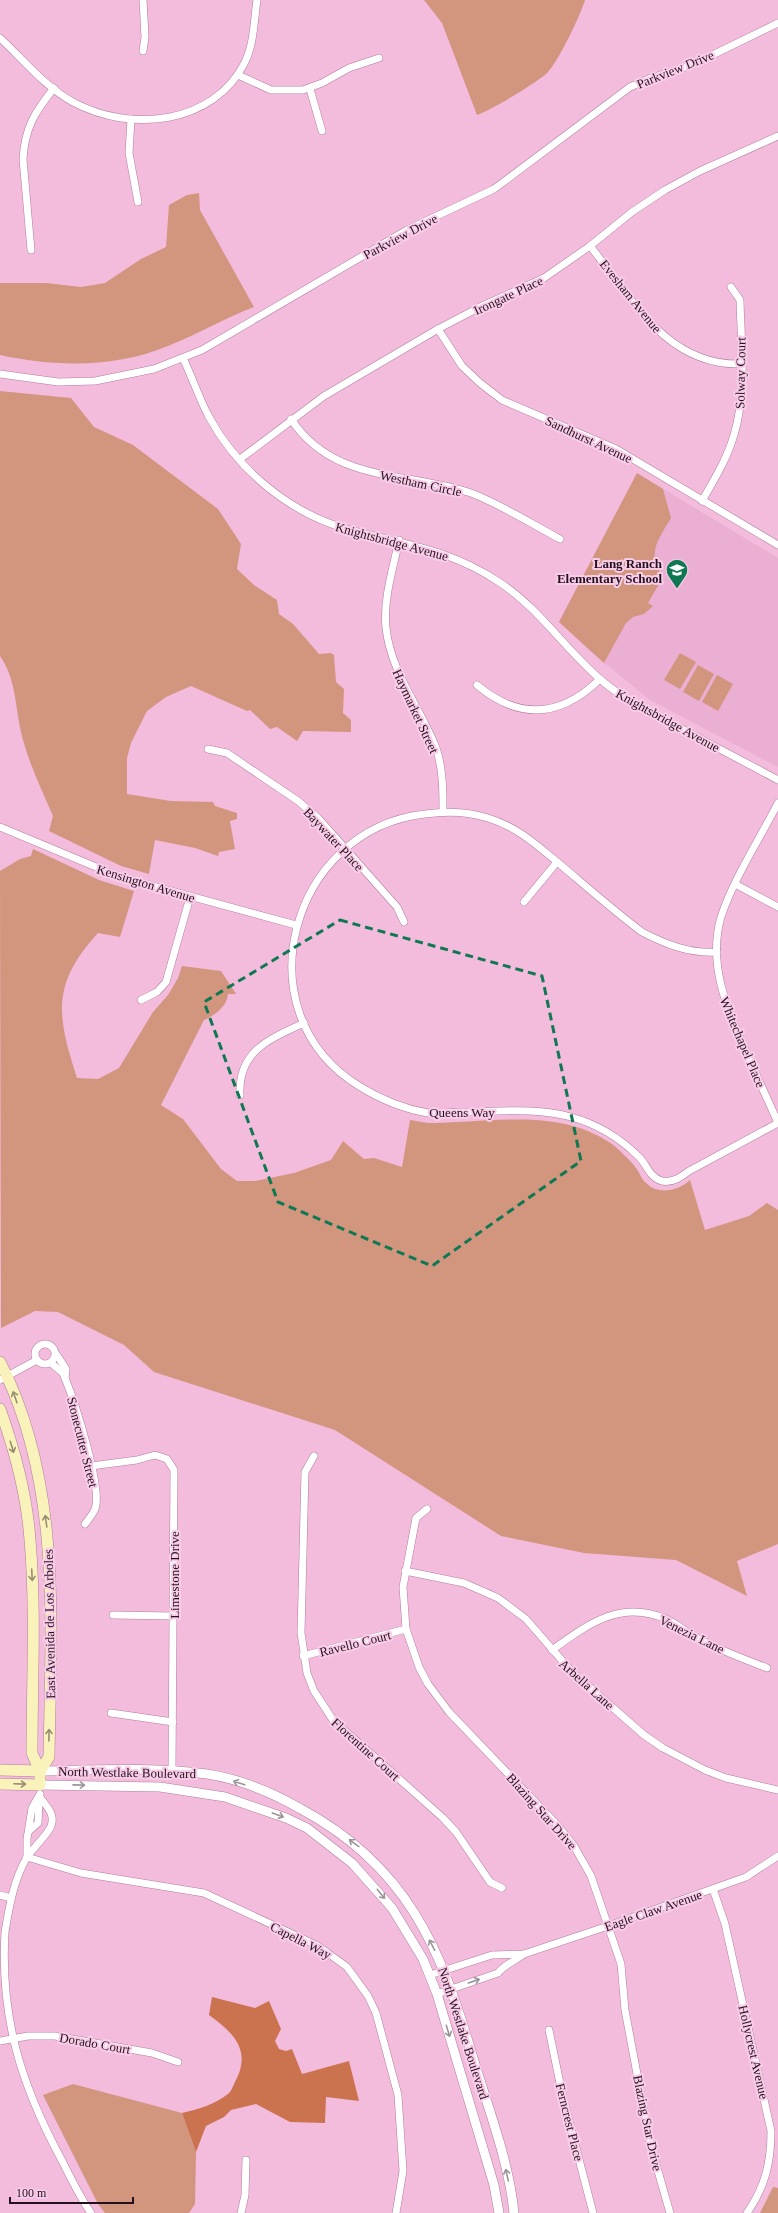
<svg xmlns="http://www.w3.org/2000/svg" width="778" height="2213" viewBox="0 0 778 2213" font-family="'Times New Roman',serif">
  <style>
    .built { fill: #ecafd4 }
    .green { fill: #d2957e }
    .forest { fill: #cb724f }
    .lines { fill: none; stroke-linecap: round; stroke-linejoin: round }
    .minor-casing { stroke: #b17d9d; stroke-width: 8 }
    .tertiary-casing { stroke: #b17d9d; stroke-width: 10 }
    .secondary-casing { stroke: #b17d9d; stroke-width: 12 }
    .minor { stroke: #fff; stroke-width: 7 }
    .tertiary { stroke: #fff; stroke-width: 9 }
    .secondary { stroke: #f9f2bb; stroke-width: 11 }
    .oneway { stroke: #998d74 }
    .oneway2 { stroke: #9c949a }
    .marked { fill: none; stroke: #0f7852; stroke-width: 3; stroke-dasharray: 8 5; stroke-linejoin: round }
    .labels { text-anchor: middle; stroke-width: 4; stroke-linejoin: round; paint-order: stroke }
    .street-label { font-size: 13px; fill: #24111e; stroke: #f9cde8 }
    .poi-label { font-size: 13px; font-weight: bold; fill: #24111e; stroke: #f9cde8; text-anchor: end }
  </style>
  <rect width="100%" height="100%" fill="#f3bcdd"/>
  <path class="built" d="M 637,473 L 778,558 L 778,767 L 650,700 L 592,653 L 559,622 Z"/>
  <g class="green">
    <path d="M 424,0 L 585,0 C 581,14 557,65 546,74 C 531,86 495,108 477,115 L 442,23 Z"/>
    <path d="M 199,193 L 200,210 L 254,307 C 225,318 198,334 168,346 C 115,368 55,367 0,355 L 0,283 L 46,283 L 81,287 L 105,283 L 141,259 L 166,247 L 169,205 L 187,195 Z"/>
    <path d="M 0,391 L 71,398 L 94,427 L 133,445 L 218,509 L 241,544 L 237,569 L 254,585 L 277,600 L 279,614 L 293,624 L 319,654 L 331,653 L 334,655 L 336,682 L 344,689 L 343,713 L 351,720 L 351,732 L 303,731 L 297,741 L 277,727 L 270,729 L 250,710 L 247,711 L 191,686 L 166,697 L 147,711 L 131,743 L 127,758 L 127,794 L 171,801 L 213,802 L 215,806 L 237,813 L 237,819 L 230,821 L 235,849 L 219,852 L 218,856 L 195,848 L 155,840 L 149,874 L 121,866 L 49,831 L 53,816 C 41,788 28,762 21,732 C 15,705 16,679 0,656 Z"/>
    <path d="M 637,473 L 663,489 L 671,518 C 658,540 646,554 663,577 L 648,603 L 653,606 L 644,614 L 633,617 L 626,623 L 604,663 L 559,622 Z"/>
    <path d="M 680,653 L 696,662 L 680,689 L 664,680 Z"/>
    <path d="M 698,665 L 714,674 L 699,701 L 683,692 Z"/>
    <path d="M 717,675 L 733,684 L 718,711 L 702,702 Z"/>
    <path d="M 33,849 L 99,880 L 134,891 L 120,937 L 98,933 C 51,984 57,1016 77,1078 L 98,1079 L 119,1068 L 153,1012 L 168,995 L 178,978 L 182,966 L 221,971 L 236,994 L 228,994 C 227,1007 215,1015 204,1020 L 161,1105 L 183,1119 L 221,1169 L 237,1181 L 255,1181 L 294,1173 L 331,1160 L 343,1141 L 364,1159 L 374,1158 L 402,1167 L 410,1120 L 428,1123 C 478,1123 541,1111 588,1131 C 599,1136 611,1142 619,1150 C 625,1156 632,1162 636,1168 C 640,1173 641,1179 646,1183 C 659,1196 679,1190 690,1180 L 705,1230 L 749,1216 L 767,1203 L 778,1210 L 778,1544 L 737,1561 L 747,1596 L 676,1560 L 584,1553 L 501,1536 L 335,1430 L 154,1372 L 124,1345 L 58,1312 L 35,1311 L 1,1328 L 0,871 L 20,859 L 31,856 Z"/>
    <path d="M 73,2084 L 182,2113 L 196,2152 L 195,2204 L 189,2213 L 105,2213 L 98,2204 L 43,2095 Z"/>
    <path d="M 773,2187 L 778,2188 L 778,2213 L 760,2213 Z"/>
  </g>
  <path class="forest" d="M 212,1997 L 255,2008 L 269,2001 L 281,2029 L 275,2041 L 279,2049 L 286,2051 L 292,2049 L 302,2074 L 349,2061 L 359,2101 L 326,2097 L 325,2123 L 290,2122 L 256,2104 L 231,2110 L 224,2117 L 206,2126 L 196,2152 L 182,2113 C 198,2109 214,2105 228,2094 C 232,2091 234,2083 237,2078 C 251,2048 231,2031 209,2015 Z"/>
  <g class="lines">
    <g class="minor-casing">
      <g id="minor">
        <path d="M 0,38 C 23,59 45,87 73,102 C 130,133 214,125 245,62 C 254,44 254,20 257,0"/>
        <path d="M 143,51 L 145,37 L 143,0"/>
        <path d="M 238,75 L 271,90 L 303,90 L 322,83 L 349,68 L 379,58"/>
        <path d="M 310,89 L 322,131"/>
        <path d="M 131,119 L 129,153 L 138,202"/>
        <path d="M 590,246 C 631,297 666,366 741,364"/>
        <path d="M 31,250 L 23,159 C 25,127 35,112 54,88"/>
        <path d="M 438,329 L 462,366 L 480,383 L 502,400 L 616,449 L 778,545"/>
        <path d="M 183,358 C 192,377 199,398 209,417 C 239,472 293,516 354,531 C 408,545 451,550 499,582 C 539,608 565,649 600,679 C 625,701 655,715 684,730 C 715,747 747,763 778,780"/>
        <path d="M 0,374 L 58,382 L 95,381 L 154,369 L 202,350 L 407,230 L 494,189 L 630,87 L 651,78 L 692,65 L 778,23"/>
        <path d="M 291,419 C 334,484 406,471 471,493 C 500,504 532,524 560,539"/>
        <path d="M 240,459 L 324,396 L 438,329 L 480,307 L 544,278 L 590,246 L 632,212 L 665,190 L 700,171 L 778,136"/>
        <path d="M 702,501 C 714,480 727,459 734,435 C 747,392 741,344 740,300 L 731,287"/>
        <path d="M 399,540 C 393,569 383,599 386,628 C 391,673 420,707 436,748 C 443,768 443,791 443,811"/>
        <path d="M 477,685 C 520,721 561,717 600,679"/>
        <path d="M 208,749 L 227,753 L 298,801 L 318,818 L 397,907 L 404,922"/>
        <path d="M 778,803 C 759,840 734,878 721,917 C 707,965 728,1011 747,1054 C 757,1077 768,1100 778,1123"/>
        <path d="M 0,827 L 120,877 L 296,925"/>
        <path d="M 735,884 L 778,907"/>
        <path d="M 524,902 L 557,862"/>
        <path d="M 717,952 C 690,954 665,944 642,932 C 614,911 588,888 562,866 C 538,846 518,827 488,818 C 467,811 446,811 425,814 C 290,829 240,1013 359,1086 C 380,1099 404,1109 428,1113 C 438,1114 448,1113 458,1112 C 495,1112 535,1107 571,1117 C 597,1124 620,1138 639,1157 C 647,1165 650,1178 662,1181 C 673,1183 681,1177 689,1171 L 778,1123"/>
        <path d="M 141,1000 L 157,992 L 166,982 L 190,897"/>
        <path d="M 240,1095 C 238,1051 269,1039 304,1023"/>
        <circle cx="45" cy="1354" r="10"/>
        <path d="M 56,1354 L 66,1369 L 65,1378"/>
        <path d="M 51,1363 L 63,1373 L 65,1378 C 74,1400 103,1489 95,1509 C 93,1514 88,1520 85,1524"/>
        <path d="M 0,1380 L 37,1360"/>
        <path d="M 314,1456 L 305,1472 L 301,1633 L 307,1673 L 314,1691 L 333,1720 L 443,1818 L 456,1832 L 490,1882 L 502,1888"/>
        <path d="M 91,1466 L 137,1460 L 155,1455 L 167,1459 L 174,1470 L 172,1771"/>
        <path d="M 427,1509 L 416,1518 L 403,1587 L 406,1629 L 419,1667 L 428,1684 L 449,1712 L 559,1827 L 574,1846 L 591,1876 L 621,1964 L 625,2010 L 650,2143 L 670,2213"/>
        <path d="M 405,1571 L 464,1583 L 498,1598 L 526,1619 L 572,1672 L 644,1735 L 663,1748 L 705,1770 L 726,1778 L 778,1790"/>
        <path d="M 113,1615 L 173,1616"/>
        <path d="M 552,1650 C 587,1625 620,1599 666,1619 C 677,1624 686,1632 697,1638 C 719,1650 744,1659 767,1668"/>
        <path d="M 303,1656 L 406,1629"/>
        <path d="M 111,1713 L 173,1722"/>
        <path d="M 40,1797 C 45,1806 56,1813 51,1826 C 49,1833 33,1848 27,1857 C 14,1879 9,1907 5,1932 C 0,2017 21,2084 60,2157 C 70,2176 79,2196 91,2213"/>
        <path d="M 29,1831 L 38,1823 L 39,1799"/>
        <path d="M 27,1857 L 81,1873 L 204,1893 L 318,1946 L 347,1967 L 368,1996 L 376,2013 L 398,2095 L 403,2171 L 396,2213"/>
        <path d="M 27,1857 L 27,1839 L 32,1808 L 40,1794"/>
        <path d="M 713,1889 L 725,1924 L 771,2131 C 771,2163 765,2187 747,2213"/>
        <path d="M 0,1895 L 11,1898"/>
        <path d="M 430,1975 L 492,1955 L 524,1954 L 608,1926 L 746,1877 L 778,1856"/>
        <path d="M 437,1994 L 498,1973 C 505,1964 515,1961 524,1954"/>
        <path d="M 549,2030 L 563,2098 L 593,2213"/>
        <path d="M 0,2041 L 28,2036 L 55,2036 L 152,2053 L 178,2062"/>
        <path d="M 241,2213 L 245,2195 L 246,2160"/>
      </g>
    </g>
    <g class="tertiary-casing">
      <g id="tertiary">
        <path d="M 40,1771 C 95,1770 153,1767 207,1774 C 240,1779 273,1793 301,1809 C 407,1866 441,1948 473,2058 C 488,2108 509,2161 514,2213"/>
        <path d="M 40,1785 L 160,1787 L 225,1797 L 286,1818 L 307,1828 L 352,1863 L 392,1908 L 423,1959 L 437,1994 L 494,2185 L 499,2213"/>
      </g>
    </g>
    <g class="secondary-casing">
      <g id="secondary">
        <path d="M 0,1362 C 62,1482 51,1626 49,1757 L 40,1771"/>
        <path d="M 0,1409 C 15,1451 27,1496 30,1540 C 36,1610 32,1682 32,1753 L 40,1771 L 40,1785 L 0,1784"/>
        <path d="M 0,1770 L 40,1771"/>
      </g>
    </g>
    <use href="#minor" class="minor"/>
    <use href="#tertiary" class="tertiary"/>
    <use href="#secondary" class="secondary"/>
  </g>
  <defs><path id="oneway-shaft" d="M-6 0H5M1.5-3L5.5 0L1.5 3" fill="none" stroke-width="1.6" stroke-linecap="round" stroke-linejoin="round"/></defs>
  <g class="oneway">
    <use href="#oneway-shaft" transform="translate(15 1397) rotate(-109)"/>
    <use href="#oneway-shaft" transform="translate(12 1447) rotate(73)"/>
    <use href="#oneway-shaft" transform="translate(46 1521) rotate(-98)"/>
    <use href="#oneway-shaft" transform="translate(32 1575) rotate(87)"/>
    <use href="#oneway-shaft" transform="translate(49 1735) rotate(-89)"/>
    <use href="#oneway-shaft" transform="translate(20 1784) rotate(2)"/>
  </g>
  <g class="oneway2">
    <use href="#oneway-shaft" transform="translate(239 1783) rotate(-162)"/>
    <use href="#oneway-shaft" transform="translate(79 1785) rotate(1)"/>
    <use href="#oneway-shaft" transform="translate(278 1815) rotate(20)"/>
    <use href="#oneway-shaft" transform="translate(354 1843) rotate(-144)"/>
    <use href="#oneway-shaft" transform="translate(381 1894) rotate(51)"/>
    <use href="#oneway-shaft" transform="translate(432 1945) rotate(-117)"/>
    <use href="#oneway-shaft" transform="translate(474 1981) rotate(-19)"/>
    <use href="#oneway-shaft" transform="translate(448 2031) rotate(73)"/>
    <use href="#oneway-shaft" transform="translate(507 2175) rotate(-103)"/>
  </g>
  <path class="marked" d="M 340,920 L 542,976 L 581,1161 L 432,1266 L 278,1202 L 204,1002 Z"/>
  <defs>
    <g id="school-pin" transform="scale(1.15)"><path d="M0 17L-7.5 6A9.5 9.5 0 1 1 7.5 6Z" fill="#0f7852" stroke="#f9cde8"/><path d="M0-5L7-2L0 1L-7-2ZM-4 1L0 2.5L4 1V4Q0 6-4 4Z" fill="#fff"/></g>
  </defs>
  <g fill-rule="evenodd">
    <use href="#school-pin" x="677" y="570"/>
  </g>
  <g class="labels">
    <g class="street-label">
      <text transform="translate(675 69) rotate(-22)" y="5">Parkview Drive</text>
      <text transform="translate(400 236) rotate(-28)" y="5">Parkview Drive</text>
      <text transform="translate(508 295) rotate(-25)" y="5">Irongate Place</text>
      <text transform="translate(631 296) rotate(51)" y="5">Evesham Avenue</text>
      <text transform="translate(740 373) rotate(-89)" y="5">Solway Court</text>
      <text transform="translate(589 439) rotate(25)" y="5">Sandhurst Avenue</text>
      <text transform="translate(421 483) rotate(12)" y="5">Westham Circle</text>
      <text transform="translate(392 541) rotate(15)" y="5">Knightsbridge Avenue</text>
      <text transform="translate(416 711) rotate(65)" y="5">Haymarket Street</text>
      <text transform="translate(668 720) rotate(29)" y="5">Knightsbridge Avenue</text>
      <text transform="translate(334 839) rotate(47)" y="5">Baywater Place</text>
      <text transform="translate(146 883) rotate(17)" y="5">Kensington Avenue</text>
      <text transform="translate(743 1042) rotate(67)" y="5">Whitechapel Place</text>
      <text x="462" y="1117">Queens Way</text>
      <text transform="translate(83 1442) rotate(76)" y="5">Stonecutter Street</text>
      <text transform="translate(174 1575) rotate(-90)" y="5">Limestone Drive</text>
      <text transform="translate(49 1624) rotate(-91)" y="5">East Avenida de Los Arboles</text>
      <text transform="translate(692 1634) rotate(26)" y="5">Venezia Lane</text>
      <text transform="translate(355 1643) rotate(-14)" y="5">Ravello Court</text>
      <text transform="translate(587 1684) rotate(42)" y="5">Arbella Lane</text>
      <text transform="translate(366 1749) rotate(42)" y="5">Florentine Court</text>
      <text transform="translate(127 1772) rotate(1)" y="5">North Westlake Boulevard</text>
      <text transform="translate(542 1811) rotate(48)" y="5">Blazing Star Drive</text>
      <text transform="translate(653 1910) rotate(-19)" y="5">Eagle Claw Avenue</text>
      <text transform="translate(301 1940) rotate(27)" y="5">Capella Way</text>
      <text transform="translate(464 2033) rotate(72)" y="5">North Westlake Boulevard</text>
      <text transform="translate(95 2043) rotate(10)" y="5">Dorado Court</text>
      <text transform="translate(754 2052) rotate(77)" y="5">Hollycrest Avenue</text>
      <text transform="translate(570 2122) rotate(76)" y="5">Ferncrest Place</text>
      <text transform="translate(648 2123) rotate(78)" y="5">Blazing Star Drive</text>
    </g>
    <g class="poi-label">
      <text x="662" y="568">Lang Ranch<tspan x="662" dy="15">Elementary School</tspan></text>
    </g>
  </g>
  <path d="M10 2197v6h123v-6" fill="none" stroke="#24111e" stroke-width="2"/>
  <text x="16" y="2197" font-size="12" fill="#24111e" stroke="#f9cde8" stroke-width="3" paint-order="stroke">100 m</text>
</svg>
